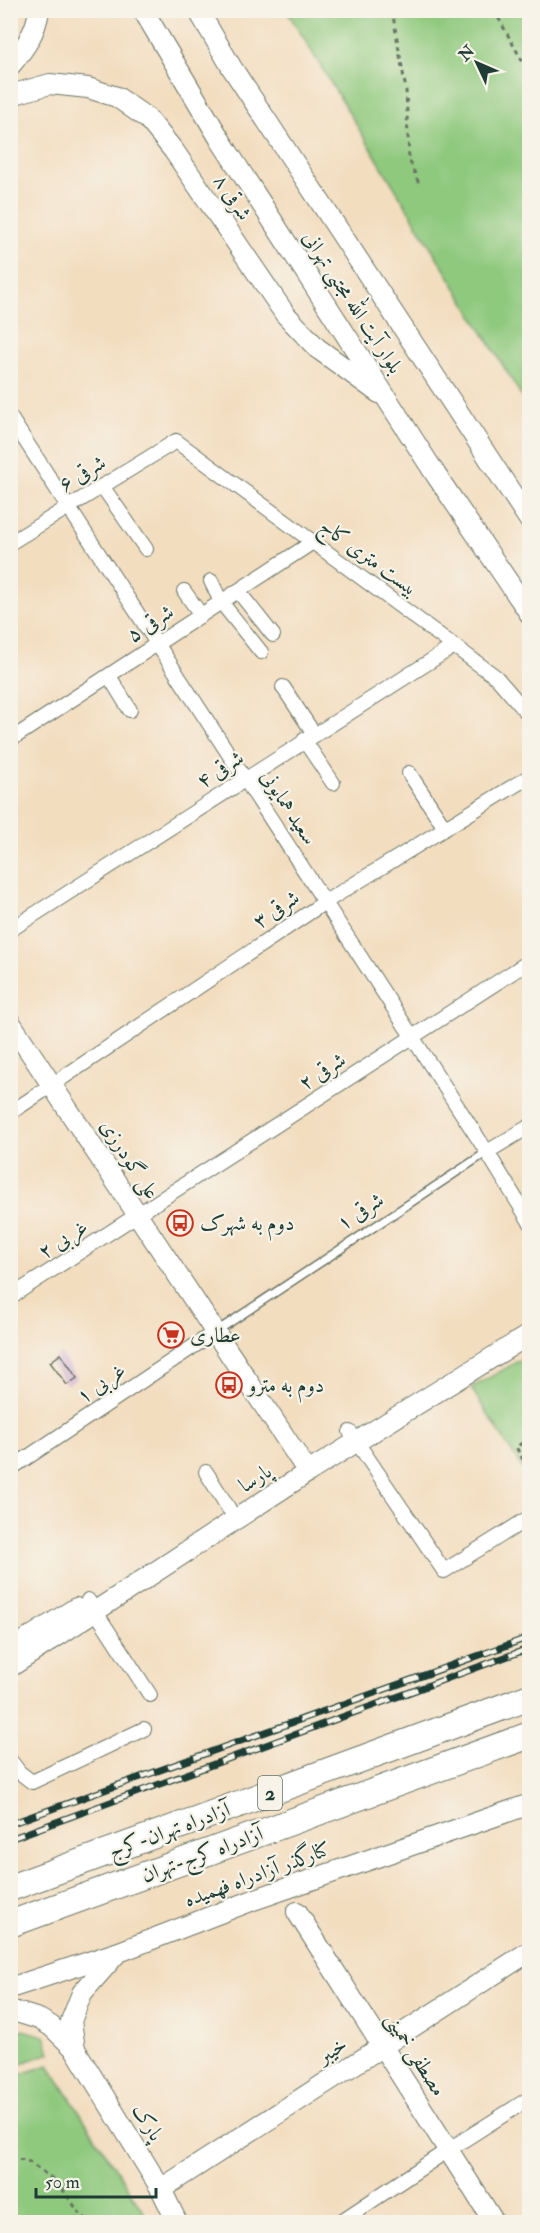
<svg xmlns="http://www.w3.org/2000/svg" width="540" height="2233" viewBox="0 0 540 2233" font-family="'IM FELL Double Pica',Amiri,serif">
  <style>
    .green { fill: #8fc97e; stroke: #578359; stroke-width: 1.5 }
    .building { fill: #cda7d0 }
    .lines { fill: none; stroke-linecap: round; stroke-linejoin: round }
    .lane-casing { stroke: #697565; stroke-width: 10 }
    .street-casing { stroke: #697565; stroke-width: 16 }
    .secondary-casing { stroke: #697565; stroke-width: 22 }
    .highway-casing { stroke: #697565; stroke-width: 28 }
    .path { stroke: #697565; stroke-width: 3; stroke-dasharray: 4.5 4.5; stroke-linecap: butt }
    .lane { stroke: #fff; stroke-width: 7 }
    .street { stroke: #fff; stroke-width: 14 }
    .secondary { stroke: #fff; stroke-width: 20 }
    .highway { stroke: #fff; stroke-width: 26 }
    .rail-casing { stroke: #1f3d34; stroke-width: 7 }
    .rail { stroke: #f7f3e8; stroke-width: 4.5; stroke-dasharray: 14; stroke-linecap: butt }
    .labels { text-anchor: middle; stroke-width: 4.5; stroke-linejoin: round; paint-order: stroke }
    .shield { fill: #f7f3e8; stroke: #60746a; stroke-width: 1.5 }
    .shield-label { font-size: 20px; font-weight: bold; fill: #1f3d34 }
    .street-label { font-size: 21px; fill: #1f3d34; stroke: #f7f3e8 }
    .poi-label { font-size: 21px; fill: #1f3d34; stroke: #f7f3e8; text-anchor: start }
  </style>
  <rect width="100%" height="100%" fill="#f7f3e8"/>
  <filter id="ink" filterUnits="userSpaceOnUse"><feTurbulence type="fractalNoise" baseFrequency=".0167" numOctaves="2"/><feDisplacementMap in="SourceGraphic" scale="12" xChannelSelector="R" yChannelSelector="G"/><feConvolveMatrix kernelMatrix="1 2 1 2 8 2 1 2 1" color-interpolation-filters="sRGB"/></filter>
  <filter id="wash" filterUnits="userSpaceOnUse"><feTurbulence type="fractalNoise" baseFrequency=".008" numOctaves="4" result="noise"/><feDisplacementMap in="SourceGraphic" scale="24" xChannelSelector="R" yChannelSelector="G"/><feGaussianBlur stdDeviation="1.35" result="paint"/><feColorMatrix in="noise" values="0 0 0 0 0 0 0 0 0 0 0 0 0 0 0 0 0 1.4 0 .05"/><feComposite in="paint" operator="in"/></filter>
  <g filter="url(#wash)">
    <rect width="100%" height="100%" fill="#f3ddbf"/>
    <g class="green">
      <path d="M 287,11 L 529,11 L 529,408 Z"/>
      <path d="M 529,1355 L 529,1479 L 471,1388 Z"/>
      <path d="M 11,2027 L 45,2036 L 50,2053 L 11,2067 Z"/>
      <path d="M 49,2065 L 150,2222 L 11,2222 L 11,2077 Z"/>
    </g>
    <g id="blocks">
      <path class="building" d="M 61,1354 L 77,1378 L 67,1385 L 50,1362 Z"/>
    </g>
  </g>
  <g filter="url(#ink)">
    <use href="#blocks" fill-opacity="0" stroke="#697565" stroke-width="1.5"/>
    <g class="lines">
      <g class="lane-casing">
        <path id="lane" d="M 217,1331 L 487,1152"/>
      </g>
      <g class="street-casing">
        <g id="street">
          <path d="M 10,417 L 487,1152 L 530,1222"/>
          <path d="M 102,486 L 146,549"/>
          <path d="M 10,543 L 176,441 L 496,677 L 530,716"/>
          <path d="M 211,581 L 221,602 L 261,652"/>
          <path d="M 184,591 L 201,615"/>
          <path d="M 238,591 L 273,635"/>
          <path d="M 109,676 L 130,710"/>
          <path d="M 283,687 L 314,734"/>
          <path d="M 10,740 L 313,542"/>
          <path d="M 304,740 L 333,783"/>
          <path d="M 409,773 L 445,828"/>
          <path d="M 10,930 L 454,646"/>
          <path d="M 10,1113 L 325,902 L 530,776"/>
          <path d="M 487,1152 L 530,1126"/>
          <path d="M 10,1297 L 530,961"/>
          <path d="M 350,1432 L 444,1571 L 530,1517"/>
          <path d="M 10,1469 L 215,1332"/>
          <path d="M 206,1472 L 229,1509"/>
          <path d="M 88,1600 L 150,1695"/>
          <path d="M 10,1760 L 19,1772 L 32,1782 L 144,1729"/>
          <path d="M 340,2222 L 448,2150 L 530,2098"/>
        </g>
      </g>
      <g class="secondary-casing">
        <g id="secondary">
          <path d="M 143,10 L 221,141 L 436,475 L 530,614"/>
          <path d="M 198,10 L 232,68 L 530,521"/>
          <path d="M 10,66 C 24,49 36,33 39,10"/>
          <path d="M 10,98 L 18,93 L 50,84 L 88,88 L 117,97 L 148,119 L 174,151 L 285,314 L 317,348 L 379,393"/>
          <path d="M 10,1022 L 308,1472"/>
          <path d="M 10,1650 L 76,1608"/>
          <path d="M 10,1667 L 308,1472 L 530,1334"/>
          <path d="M 297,1912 L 494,2222"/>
          <path d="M 10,1988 L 119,1952 L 256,1899 L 530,1804"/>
          <path d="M 10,2010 L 39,2019 L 51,2026 L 75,2049 L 161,2189 L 177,2222"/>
          <path d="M 75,2049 L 71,2021 L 82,1993 L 117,1953"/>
          <path d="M 161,2189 L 530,1951"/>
        </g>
      </g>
      <g class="highway-casing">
        <g id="highway">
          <path d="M 10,1888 L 530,1697"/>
          <path d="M 10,1924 L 530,1735"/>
        </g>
      </g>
      <g class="path">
        <path d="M 392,10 L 406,90 L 409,159 L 419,184"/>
        <path d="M 494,10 L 530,75"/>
        <path d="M 530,1438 L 516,1447 L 530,1472"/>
        <path d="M 10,2161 L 25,2159 L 58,2183 L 81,2215 L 90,2222"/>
      </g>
      <use href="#lane" class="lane"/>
      <use href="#street" class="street"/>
      <use href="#secondary" class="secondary"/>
      <use href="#highway" class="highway"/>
      <g class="rail-casing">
        <g id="rail">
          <path d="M 10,1824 L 530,1637"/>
          <path d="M 10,1839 L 530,1648"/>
        </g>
      </g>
      <use href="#rail" class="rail"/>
    </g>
  </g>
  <defs>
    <g id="bus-ring" transform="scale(1.35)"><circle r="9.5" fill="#f7f3e8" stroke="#c8321e" stroke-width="1.5"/><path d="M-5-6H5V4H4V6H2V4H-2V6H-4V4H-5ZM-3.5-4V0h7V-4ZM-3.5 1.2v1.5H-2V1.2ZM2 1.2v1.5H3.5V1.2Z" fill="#c8321e"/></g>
    <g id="supermarket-ring" transform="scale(1.35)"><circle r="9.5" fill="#f7f3e8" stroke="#c8321e" stroke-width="1.5"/><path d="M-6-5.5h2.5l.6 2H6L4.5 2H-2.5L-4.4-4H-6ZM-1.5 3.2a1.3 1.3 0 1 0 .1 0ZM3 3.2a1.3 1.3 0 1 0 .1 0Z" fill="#c8321e"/></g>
  </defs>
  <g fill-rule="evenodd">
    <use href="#bus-ring" x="180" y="1223"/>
    <use href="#supermarket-ring" x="171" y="1335"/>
    <use href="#bus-ring" x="229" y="1385"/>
  </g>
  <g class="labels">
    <rect class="shield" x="258" y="1776" width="24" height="34" rx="4.5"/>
    <g class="shield-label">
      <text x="270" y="1800">2</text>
    </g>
    <g class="street-label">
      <text transform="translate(233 197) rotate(56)" y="7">۸ شرقی</text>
      <text transform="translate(353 302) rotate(57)" y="7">بلوار آیت الله مجتبی تهرانی</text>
      <text transform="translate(82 473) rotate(-31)" y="7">۶ شرقی</text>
      <text transform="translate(369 557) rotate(36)" y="7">بیست متری کاج</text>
      <text transform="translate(150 623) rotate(-33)" y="7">۵ شرقی</text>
      <text transform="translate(220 769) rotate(-33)" y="7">۴ شرقی</text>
      <text transform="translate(289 807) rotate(57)" y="7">سعید همایونی</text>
      <text transform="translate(276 909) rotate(-34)" y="7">۳ شرقی</text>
      <text transform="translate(322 1071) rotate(-33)" y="7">۲ شرقی</text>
      <text transform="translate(130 1159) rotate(57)" y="7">علی گودرزی</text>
      <text transform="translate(360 1211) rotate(-33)" y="7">۱ شرقی</text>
      <text transform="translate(63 1239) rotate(-32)" y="7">۲ غربی</text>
      <text transform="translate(101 1383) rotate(-34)" y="7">۱ غربی</text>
      <text transform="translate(255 1478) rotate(-33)" y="7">پارسا</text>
      <text transform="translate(169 1830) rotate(-20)" y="7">آزادراه تهران-کرج</text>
      <text transform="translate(202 1854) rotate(-20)" y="7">آزادراه کرج-تهران</text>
      <text transform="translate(257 1874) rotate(-20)" y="7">کنارگذر آزادراه فهمیده</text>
      <text transform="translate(332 2050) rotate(-33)" y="7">خیبر</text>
      <text transform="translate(416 2054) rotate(58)" y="7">مصطفی خمینی</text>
      <text transform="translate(148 2122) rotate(58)" y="7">پارک</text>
    </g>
    <g class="poi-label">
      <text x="200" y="1230">دوم به شهرک</text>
      <text x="190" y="1342">عطاری</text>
      <text x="248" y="1392">دوم به مترو</text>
    </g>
  </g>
  <rect width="540" height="2233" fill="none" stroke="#f7f3e8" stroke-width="36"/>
  <g transform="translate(477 63) rotate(314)" stroke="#f7f3e8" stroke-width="4.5" paint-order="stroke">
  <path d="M0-4.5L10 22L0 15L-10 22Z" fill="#1f3d34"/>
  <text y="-9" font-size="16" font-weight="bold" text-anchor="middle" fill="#1f3d34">N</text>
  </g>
  <path d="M36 2188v9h120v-9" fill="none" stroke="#1f3d34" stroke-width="3"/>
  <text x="45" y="2188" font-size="18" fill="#1f3d34" stroke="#f7f3e8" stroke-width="4.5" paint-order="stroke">50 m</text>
</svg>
